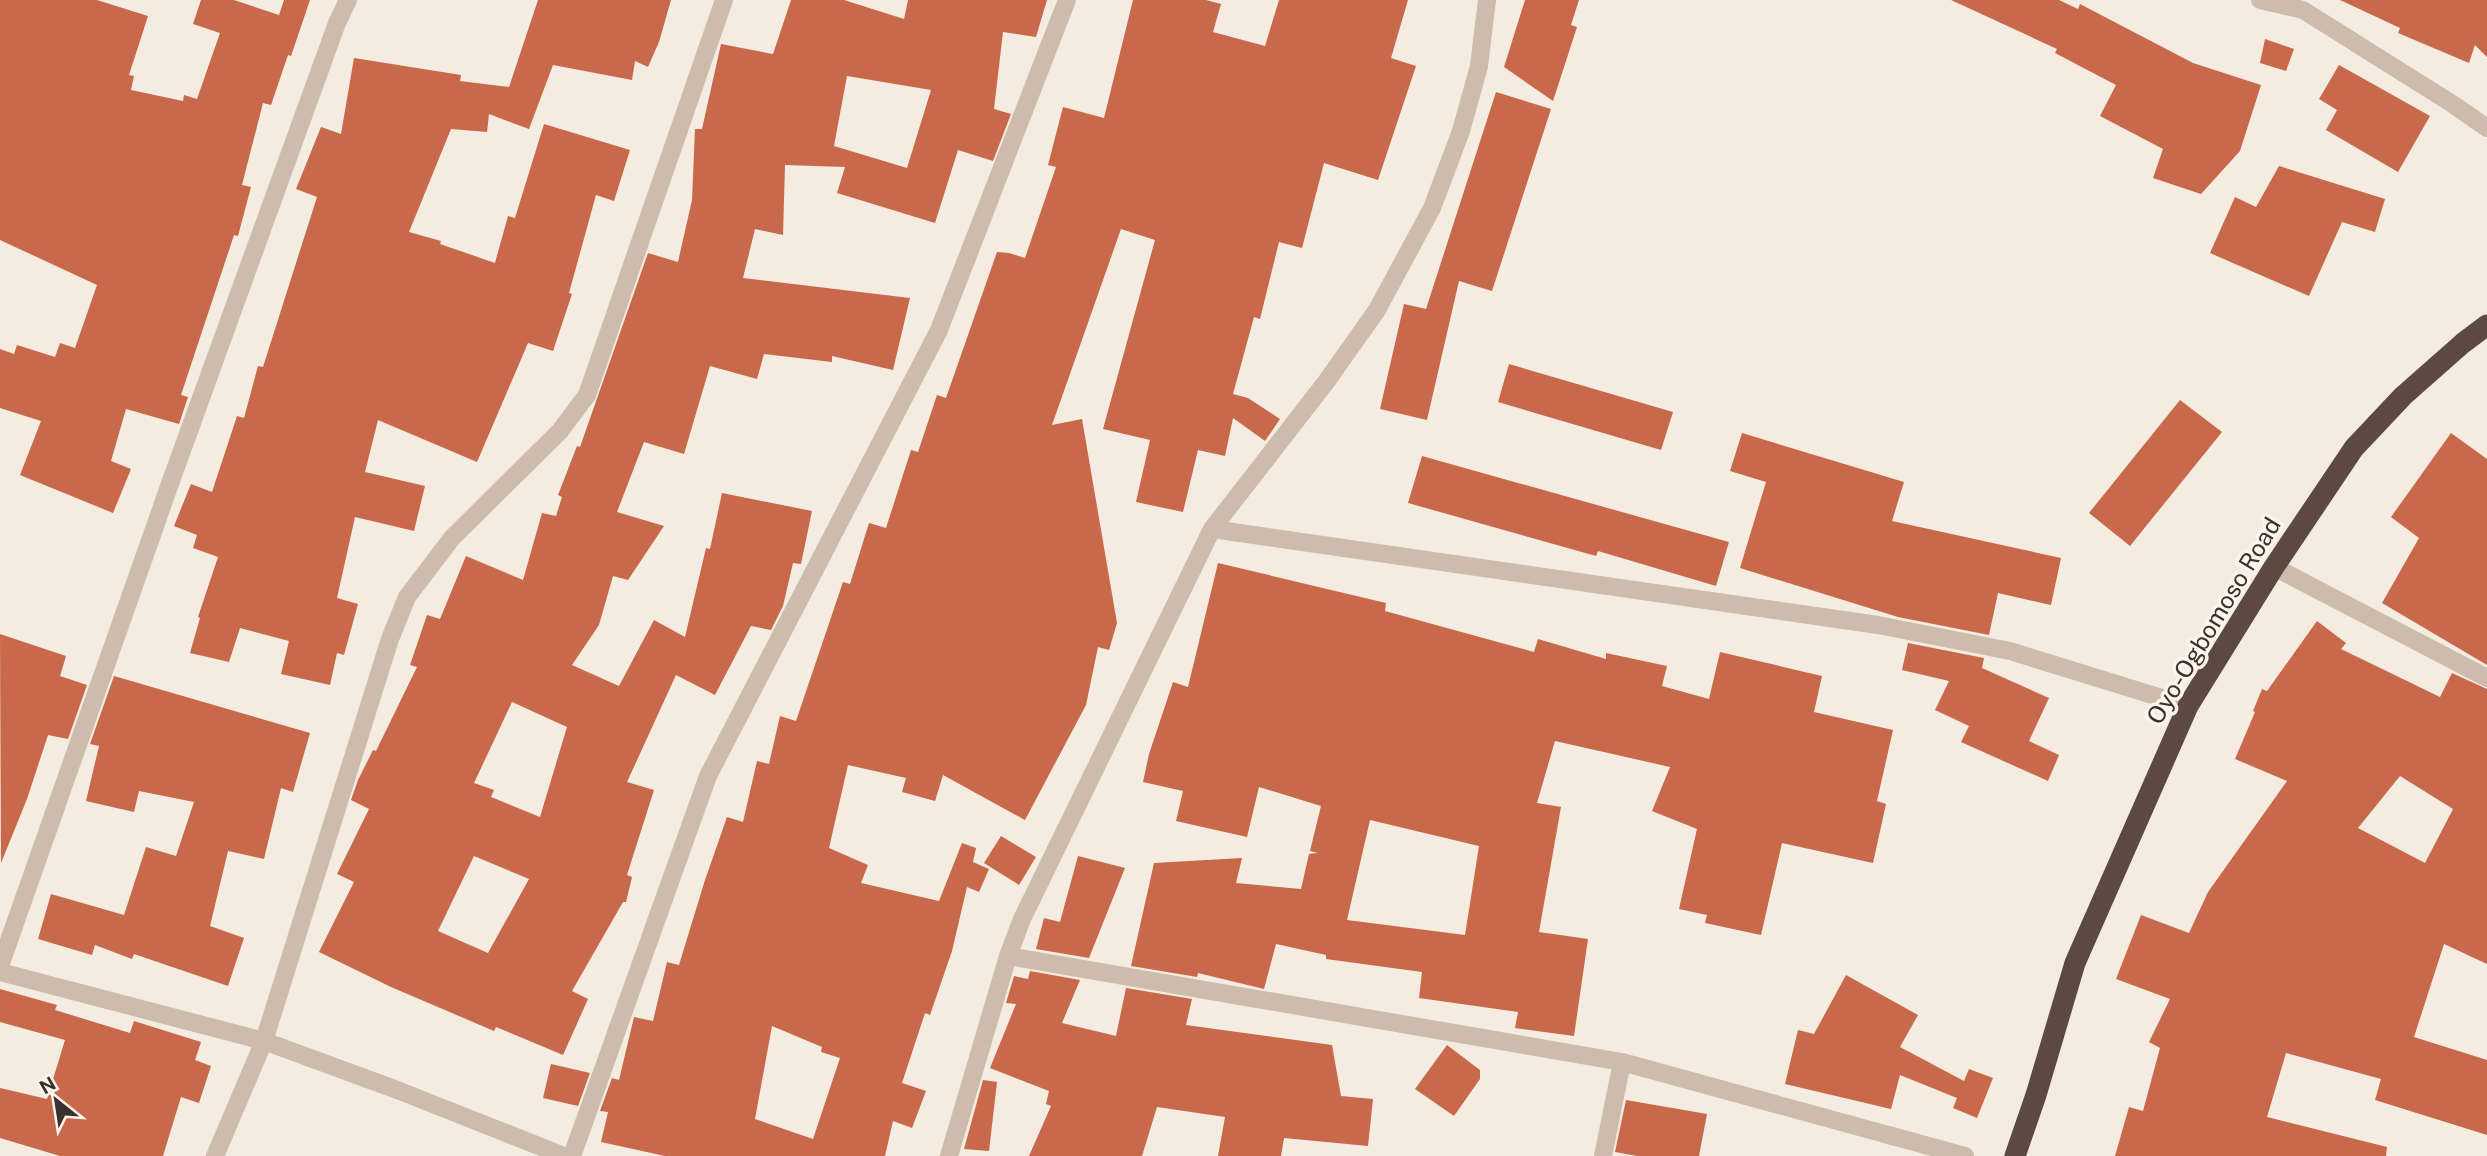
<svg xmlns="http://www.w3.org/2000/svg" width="2487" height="1156" viewBox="0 0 2487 1156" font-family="'Public Sans',sans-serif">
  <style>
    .building { fill: #c8694b; fill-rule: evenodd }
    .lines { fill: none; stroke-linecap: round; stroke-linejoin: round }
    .street { stroke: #cdbbac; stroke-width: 18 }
    .highway { stroke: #5c4a42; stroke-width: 21 }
    .labels { text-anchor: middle; stroke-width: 7; stroke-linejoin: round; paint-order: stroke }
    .street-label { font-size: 24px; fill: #3b302b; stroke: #fbf5ee }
  </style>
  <rect width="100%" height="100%" fill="#f4ebe1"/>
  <g class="building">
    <path d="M 0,0 L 97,0 L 148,16 L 129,75 L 134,76 L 131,90 L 183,101 L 184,95 L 197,99 L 220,33 L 193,24 L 201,0 L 234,0 L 279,15 L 284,0 L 310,0 L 291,56 L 288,55 L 271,105 L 263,103 L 242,185 L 251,187 L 238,236 L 234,235 L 181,395 L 188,397 L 179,424 L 126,409 L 111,461 L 131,469 L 113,513 L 20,475 L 41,421 L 0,408 L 0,349 L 14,354 L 17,345 L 55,357 L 60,343 L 75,348 L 97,285 L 0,240 Z"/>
    <path d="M 538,0 L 671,0 L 659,42 L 648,67 L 635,61 L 632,80 L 553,65 L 529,129 L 489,114 L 487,132 L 451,129 L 409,232 L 441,241 L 440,244 L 495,263 L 508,216 L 515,218 L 544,124 L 630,150 L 614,201 L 596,195 L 569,293 L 572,294 L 553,351 L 528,343 L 477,462 L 378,420 L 365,472 L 425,486 L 414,531 L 355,517 L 337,598 L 358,604 L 344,655 L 337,653 L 330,685 L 281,674 L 289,641 L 240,628 L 229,662 L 190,653 L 200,618 L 198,617 L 218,557 L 193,548 L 197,535 L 174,526 L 191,484 L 212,492 L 237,416 L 244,418 L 258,366 L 263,367 L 317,197 L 296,189 L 321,127 L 341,134 L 354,58 L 461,75 L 460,81 L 509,87 Z"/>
    <path d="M 791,0 L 844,0 L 904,19 L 908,0 L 1047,0 L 1036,37 L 1003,32 L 994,109 L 1011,114 L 993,161 L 958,150 L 935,223 L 837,193 L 845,167 L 785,165 L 783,235 L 755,229 L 743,278 L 910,298 L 893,370 L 832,356 L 832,362 L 764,354 L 757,379 L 710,366 L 684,454 L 644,442 L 617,512 L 664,526 L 628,580 L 613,576 L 599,625 L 572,665 L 619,686 L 654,620 L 685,637 L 706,548 L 710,549 L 722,493 L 812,511 L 801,564 L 793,563 L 783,606 L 771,630 L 751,626 L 715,695 L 676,675 L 627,782 L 654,790 L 627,875 L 632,877 L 626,902 L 623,902 L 572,991 L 588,999 L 563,1055 L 496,1027 L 494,1031 L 391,987 L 319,952 L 354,882 L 337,874 L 369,809 L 351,800 L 358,780 L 373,750 L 376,751 L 417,667 L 410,665 L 427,615 L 440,619 L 466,556 L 523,580 L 542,513 L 556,516 L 562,497 L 558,495 L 577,446 L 580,447 L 648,253 L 678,262 L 692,200 L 695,129 L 702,129 L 721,44 L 773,54 ZM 847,76 L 931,90 L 907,168 L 834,146 ZM 512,702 L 567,727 L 540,817 L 491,797 L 494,790 L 474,783 ZM 474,856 L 529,879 L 488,953 L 438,931 Z"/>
    <path d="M 1133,0 L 1206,0 L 1221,4 L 1213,32 L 1265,46 L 1279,0 L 1408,0 L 1391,58 L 1416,66 L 1378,180 L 1324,163 L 1302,248 L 1279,242 L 1260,319 L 1254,317 L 1233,394 L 1248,398 L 1280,419 L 1265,441 L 1233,418 L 1225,456 L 1198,450 L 1183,512 L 1136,502 L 1150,440 L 1103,429 L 1155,240 L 1121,229 L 1052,425 L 1082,419 L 1117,623 L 1109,650 L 1098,647 L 1086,705 L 1025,820 L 943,775 L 935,801 L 902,792 L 906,778 L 848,765 L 829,848 L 868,865 L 861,883 L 939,901 L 962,843 L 976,848 L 973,862 L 989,869 L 979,892 L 967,887 L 952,951 L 930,1015 L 925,1013 L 902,1083 L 926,1091 L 912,1128 L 893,1121 L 885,1156 L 665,1156 L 601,1142 L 608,1112 L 600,1111 L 612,1078 L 619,1080 L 634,1017 L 653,1021 L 667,962 L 679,965 L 705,880 L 727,817 L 743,822 L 757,761 L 769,764 L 780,716 L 796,721 L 843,582 L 850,584 L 869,523 L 886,528 L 911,450 L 918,452 L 937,395 L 946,398 L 997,252 L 1009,253 L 1025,258 L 1056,167 L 1048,165 L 1063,107 L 1104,118 ZM 772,1026 L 822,1047 L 821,1052 L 840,1058 L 813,1139 L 755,1119 Z"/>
    <path d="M 1525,0 L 1579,0 L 1571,25 L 1577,27 L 1553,101 L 1504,67 Z"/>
    <path d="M 1951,0 L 2059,0 L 2078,9 L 2080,4 L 2193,63 L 2261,85 L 2240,151 L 2201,194 L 2153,178 L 2163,149 L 2100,116 L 2116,85 L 2055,53 L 2057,49 Z"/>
    <path d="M 2340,0 L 2487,0 L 2487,57 L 2475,45 L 2469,63 L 2398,33 L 2400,28 Z"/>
    <path d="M 2265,39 L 2294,49 L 2286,71 L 2260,63 Z"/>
    <path d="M 2339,65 L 2430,116 L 2398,172 L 2326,130 L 2337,110 L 2319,99 Z"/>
    <path d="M 1496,92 L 1551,109 L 1492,291 L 1459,281 L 1427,420 L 1380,409 L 1404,304 L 1426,309 Z"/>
    <path d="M 2279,166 L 2385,199 L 2375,232 L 2342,222 L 2309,296 L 2210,253 L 2235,197 L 2256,207 Z"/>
    <path d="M 1509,364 L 1673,412 L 1661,450 L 1498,402 Z"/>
    <path d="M 2180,400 L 2222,432 L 2130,546 L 2089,513 Z"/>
    <path d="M 1742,433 L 1904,482 L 1892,521 L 2061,558 L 2051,605 L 1998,593 L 1989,635 L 1898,617 L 1740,568 L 1766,482 L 1730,471 Z"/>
    <path d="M 2451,433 L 2487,459 L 2487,665 L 2382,603 L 2419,538 L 2391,517 Z"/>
    <path d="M 1422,456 L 1729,542 L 1716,586 L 1598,551 L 1596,556 L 1408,503 Z"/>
    <path d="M 1218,563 L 1386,603 L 1385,611 L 1534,652 L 1538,639 L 1606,659 L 1606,653 L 1667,666 L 1662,686 L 1709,699 L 1720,652 L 1822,676 L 1814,712 L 1893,730 L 1877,801 L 1886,804 L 1873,863 L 1782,843 L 1761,935 L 1705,923 L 1707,915 L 1679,909 L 1697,829 L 1652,811 L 1670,767 L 1555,741 L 1537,803 L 1561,807 L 1539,932 L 1588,939 L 1574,1036 L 1515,1028 L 1518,1012 L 1419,998 L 1422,972 L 1326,959 L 1326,955 L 1276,944 L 1264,989 L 1198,973 L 1197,977 L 1131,966 L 1154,863 L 1242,858 L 1236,883 L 1301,889 L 1309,854 L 1318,853 L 1310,851 L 1321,806 L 1259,787 L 1247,837 L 1176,821 L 1183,791 L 1143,782 L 1149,754 L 1173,682 L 1188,687 ZM 1370,820 L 1479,846 L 1465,935 L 1347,920 Z"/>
    <path d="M 2317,621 L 2346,643 L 2341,649 L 2440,697 L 2452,673 L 2487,689 L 2487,964 L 2444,944 L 2414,1037 L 2487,1060 L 2487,1135 L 2375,1100 L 2381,1079 L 2286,1053 L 2267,1117 L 2387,1147 L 2386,1156 L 2115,1156 L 2129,1107 L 2143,1111 L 2160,1048 L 2149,1042 L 2170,999 L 2116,979 L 2141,915 L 2189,933 L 2208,892 L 2287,781 L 2235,759 L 2255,712 L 2253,711 L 2262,689 L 2267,691 ZM 2400,776 L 2453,809 L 2425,863 L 2358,828 Z"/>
    <path d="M 0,634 L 66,656 L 60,676 L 87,685 L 68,739 L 48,735 L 27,799 L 1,863 Z"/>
    <path d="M 1908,643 L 1984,658 L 1982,668 L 2049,698 L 2029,741 L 2059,755 L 2048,781 L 1961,742 L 1969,726 L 1935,710 L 1949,681 L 1902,670 Z"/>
    <path d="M 114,676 L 310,733 L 293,792 L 281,788 L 264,859 L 228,851 L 210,926 L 244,938 L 228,986 L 134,954 L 132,959 L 95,945 L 92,955 L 38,939 L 51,894 L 124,915 L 146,847 L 176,856 L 194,802 L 139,791 L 134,812 L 86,801 L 99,746 L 90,744 Z"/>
    <path d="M 1001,836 L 1036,857 L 1019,885 L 984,863 Z"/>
    <path d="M 1078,856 L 1125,868 L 1089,958 L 1036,949 L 1044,918 L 1060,922 Z"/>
    <path d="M 1030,971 L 1080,980 L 1062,1023 L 1116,1036 L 1126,988 L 1192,999 L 1186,1025 L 1332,1045 L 1341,1096 L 1373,1099 L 1368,1146 L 1284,1138 L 1281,1156 L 1218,1156 L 1225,1117 L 1157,1107 L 1142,1156 L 1029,1156 L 1051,1106 L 1046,1104 L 1049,1091 L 990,1068 L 1016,1004 L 1006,1003 L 1014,976 L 1028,979 Z"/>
    <path d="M 1846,975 L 1918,1015 L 1900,1047 L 1964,1081 L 1969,1069 L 1993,1078 L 1977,1118 L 1953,1108 L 1957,1098 L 1900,1075 L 1891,1109 L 1785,1084 L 1798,1030 L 1814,1034 Z"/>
    <path d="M 0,989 L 57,1005 L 55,1010 L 130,1033 L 134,1021 L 201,1042 L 195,1060 L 211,1066 L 199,1103 L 181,1097 L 163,1156 L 60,1156 L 0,1138 L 0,1088 L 47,1099 L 65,1040 L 0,1022 Z"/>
    <path d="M 1447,1045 L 1480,1070 L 1480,1079 L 1454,1116 L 1415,1089 Z"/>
    <path d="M 551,1064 L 590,1073 L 578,1106 L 543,1098 Z"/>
    <path d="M 983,1080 L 997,1082 L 989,1151 L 964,1149 Z"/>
    <path d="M 1626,1100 L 1707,1114 L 1699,1156 L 1637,1156 L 1615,1152 Z"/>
  </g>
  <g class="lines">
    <g class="street">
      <path d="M 2260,0 L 2303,10 L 2454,105 L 2487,128"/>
      <path d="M 1212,529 L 1878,625 L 2010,651 L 2188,706"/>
      <path d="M 2274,567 L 2487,678"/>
      <path d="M 1008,956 L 1622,1062 L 1965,1156"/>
      <path d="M 0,966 L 172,478 L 337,23 L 348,0"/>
      <path d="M 0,972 L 264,1041 L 400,1091 L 564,1156"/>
      <path d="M 215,1156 L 264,1041 L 390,639 L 407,597 L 452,538 L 560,431 L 587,395 L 724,0"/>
      <path d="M 572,1156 L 708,776 L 939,330 L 1067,0"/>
      <path d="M 949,1156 L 1008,956 L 1022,919 L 1212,529 L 1326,382 L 1377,310 L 1432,208 L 1461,131 L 1479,66 L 1487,0"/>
      <path d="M 1603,1156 L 1622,1062"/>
    </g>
    <path class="highway" d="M 2015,1156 L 2036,1095 L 2075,963 L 2188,706 L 2274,567 L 2354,448 L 2403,396 L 2463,343 L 2487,325"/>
  </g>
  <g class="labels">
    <g class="street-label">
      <text transform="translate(2214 621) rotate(-59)" y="8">Oyo-Ogbomoso Road</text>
    </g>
  </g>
  <g transform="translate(56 1100) rotate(330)" stroke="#fbf5ee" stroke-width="5" paint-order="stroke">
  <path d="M0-5L12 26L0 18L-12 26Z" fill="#3b302b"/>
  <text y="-10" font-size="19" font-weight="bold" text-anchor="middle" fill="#3b302b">N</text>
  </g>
</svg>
